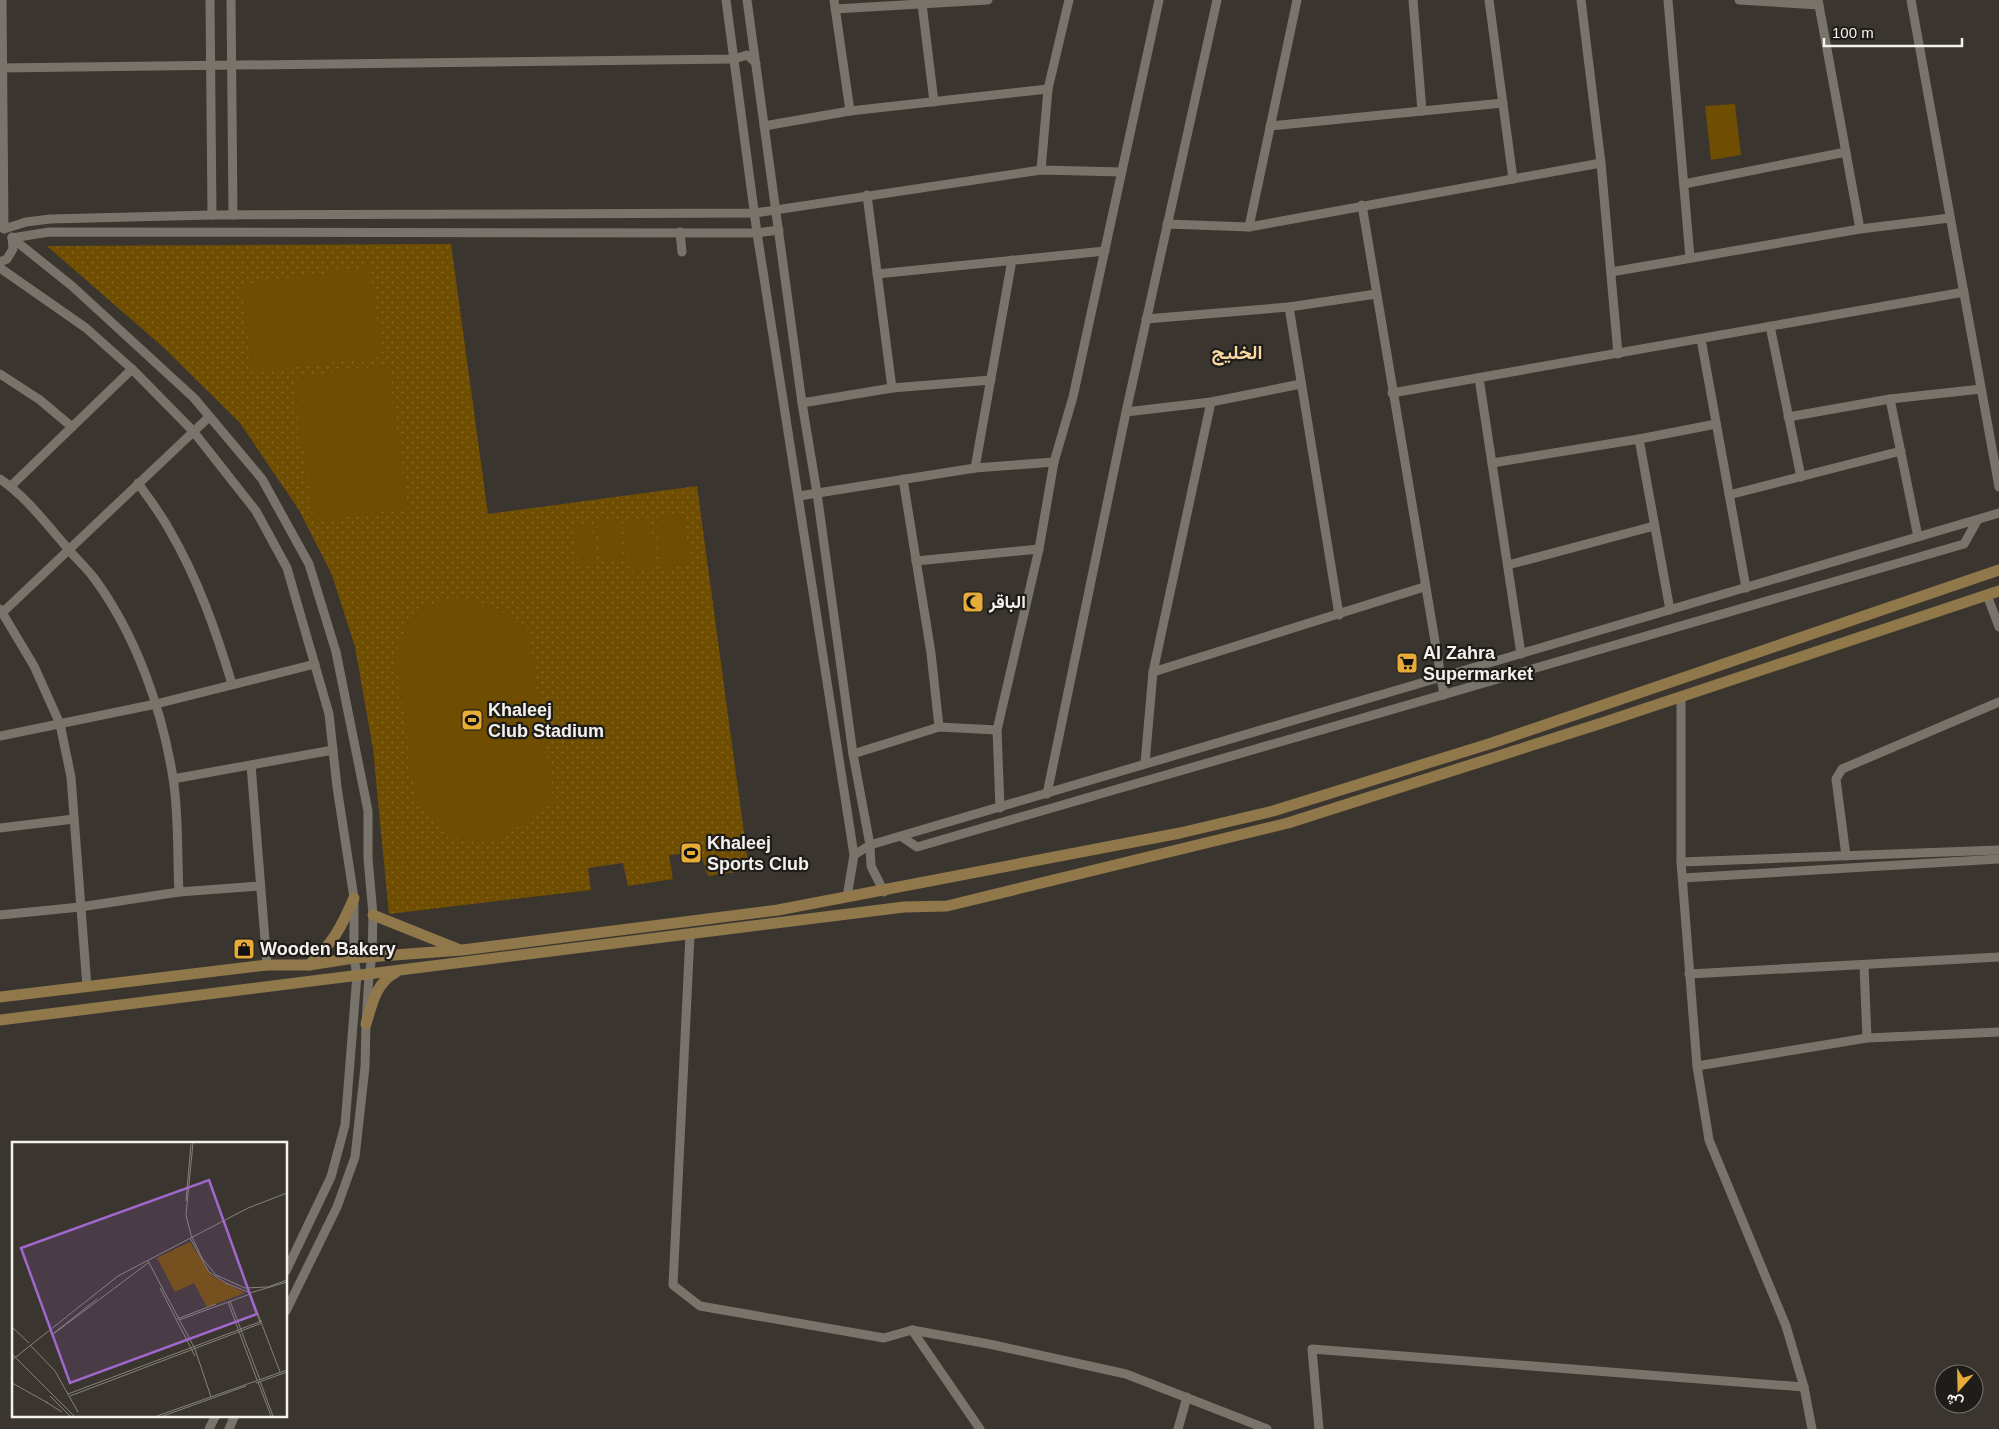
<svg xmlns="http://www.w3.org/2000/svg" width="1999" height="1429" viewBox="0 0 1999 1429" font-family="Arial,Vazirmatn,sans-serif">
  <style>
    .park { fill: url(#park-dots) }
    .pitch { fill: #6f4d01 }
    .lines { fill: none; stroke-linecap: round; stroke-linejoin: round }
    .minor { stroke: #78746c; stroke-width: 9 }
    .major { stroke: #90784a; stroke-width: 11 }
    .labels { text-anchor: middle; stroke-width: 4.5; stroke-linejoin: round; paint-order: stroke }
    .poi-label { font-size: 18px; font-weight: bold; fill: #f5f2ee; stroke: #1f1d1a; text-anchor: start }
    .neighbourhood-label { font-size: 19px; font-weight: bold; fill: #f9d8a1; stroke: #1f1d1a }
    .inset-road { fill: none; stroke: #85817b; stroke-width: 1 }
    .view { fill: #a067cd; fill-opacity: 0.15; stroke: #a067cd; stroke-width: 2.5 }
    .inset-edge { fill: none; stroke: #f5f2ee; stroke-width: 2.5 }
  </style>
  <defs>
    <pattern id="park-dots" width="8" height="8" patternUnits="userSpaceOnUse" patternTransform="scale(1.25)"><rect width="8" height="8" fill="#6f4d01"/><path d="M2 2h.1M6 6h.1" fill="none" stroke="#846726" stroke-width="1.8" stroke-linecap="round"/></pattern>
  </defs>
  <rect width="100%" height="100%" fill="#3a362f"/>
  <path class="park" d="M 451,244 L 488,514 L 697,486 L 749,870 L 708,876 L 700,852 L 669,855 L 673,879 L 628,886 L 623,863 L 588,868 L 591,890 L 389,914 L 373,749 L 355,647 L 332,575 L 299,510 L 240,423 L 163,347 L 47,246 Z"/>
  <g class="pitch">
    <path d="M 1735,104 L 1741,155 L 1711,160 L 1705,106 Z"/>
    <path d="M 370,267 L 382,356 L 253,373 L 241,285 Z"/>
    <path d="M 387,365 L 408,508 L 314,522 L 293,378 Z"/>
    <path d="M 683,514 L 691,565 L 663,569 L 656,518 Z"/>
    <path d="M 650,518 L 657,569 L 630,573 L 622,523 Z"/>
    <path d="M 617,519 L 623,558 L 602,561 L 596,522 Z"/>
    <path d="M 591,522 L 597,563 L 579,566 L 572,526 Z"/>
    <path d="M 461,597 L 493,606 L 519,624 L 528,628 L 554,803 C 531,807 519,836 490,841 C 459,847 429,825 417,797 C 412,785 412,769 410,756 C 406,724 401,692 396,661 C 402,619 421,603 461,597 Z"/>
  </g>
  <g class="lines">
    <g class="minor">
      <path d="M 2,0 L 4,229 L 26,222 L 50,219 L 212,215 L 755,213 L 1041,170 L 1122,172"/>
      <path d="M 210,0 L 212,215"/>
      <path d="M 231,0 L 233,215"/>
      <path d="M 726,0 L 757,233 L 854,855 L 847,897"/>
      <path d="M 747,0 L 802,403 L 817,493 L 853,754 L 870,845 L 871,866 L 884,892"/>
      <path d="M 834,0 L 850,111"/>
      <path d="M 1413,0 L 1422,111"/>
      <path d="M 1489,0 L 1513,179"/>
      <path d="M 1581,0 L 1601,163 L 1618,354"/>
      <path d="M 1668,0 L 1690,258"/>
      <path d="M 1739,0 L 1819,5"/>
      <path d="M 1818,0 L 1860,229"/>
      <path d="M 1911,0 L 1999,487"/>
      <path d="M 922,4 L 934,102"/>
      <path d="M 835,9 L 988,0"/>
      <path d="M 0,68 L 734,59 L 747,55 L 756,63"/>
      <path d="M 764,126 L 850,111 L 1048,89"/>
      <path d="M 1270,126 L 1503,103"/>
      <path d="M 1041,170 L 1048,89 L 1069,0"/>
      <path d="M 1684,184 L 1846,152"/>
      <path d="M 867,195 L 892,388"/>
      <path d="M 1362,205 L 1444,695"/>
      <path d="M 1167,224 L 1249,227 L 1601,163"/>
      <path d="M 1249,227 L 1297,0"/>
      <path d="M 680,232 L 682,252"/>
      <path d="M 12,238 L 72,286 L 194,398 L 262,479 L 309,564 L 336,652 L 368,811 L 368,858 L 373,915 L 372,957 L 369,975 L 366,1024 L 365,1067 L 355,1157 L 337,1207 L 286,1311"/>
      <path d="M 12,238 L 49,232 L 757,233 L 779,230"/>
      <path d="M 0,262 L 7,259 L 13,249 L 12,237"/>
      <path d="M 0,268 L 86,328 L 132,369 L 193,431 L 256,511 L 287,568 L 329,714 L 337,787 L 354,898 L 354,958 L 357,975 L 345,1125 L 331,1177 L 286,1271"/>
      <path d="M 1611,272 L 1860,229 L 1950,218"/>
      <path d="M 877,274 L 1105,251"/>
      <path d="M 1289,307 L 1339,615"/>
      <path d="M 1146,319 L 1289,307 L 1376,294"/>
      <path d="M 1770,326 L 1801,477"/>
      <path d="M 1701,339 L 1746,588"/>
      <path d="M 0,374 L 40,400 L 72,427"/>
      <path d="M 1479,378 L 1521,654"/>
      <path d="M 1392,393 L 1964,292"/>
      <path d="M 1890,399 L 1918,537"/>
      <path d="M 802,403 L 892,388 L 991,380"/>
      <path d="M 1126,412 L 1211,402 L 1301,384"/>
      <path d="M 1788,417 L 1890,399 L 1981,389"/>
      <path d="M 1639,439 L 1670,610"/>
      <path d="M 1492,463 L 1639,439 L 1716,424"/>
      <path d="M 975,468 L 1012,260"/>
      <path d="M 0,479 C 25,496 44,521 64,544 C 73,556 85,566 94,578 C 136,635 162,709 173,778 C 179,815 177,855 179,892 L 80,907 L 0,915"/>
      <path d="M 903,479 L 931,653 L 939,727"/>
      <path d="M 138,483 C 149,499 161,514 170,531 C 198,579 216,631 232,684"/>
      <path d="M 11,486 L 132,369"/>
      <path d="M 1729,495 L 1901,451"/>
      <path d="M 799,496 L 975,468 L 1054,462"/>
      <path d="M 916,561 L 1039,549"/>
      <path d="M 1508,565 L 1654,526"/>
      <path d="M 1987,595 L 1999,627"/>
      <path d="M 0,609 L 34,666 L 60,724 L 71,777 L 87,987"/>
      <path d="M 3,612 L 209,417"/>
      <path d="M 1153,672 L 1424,587"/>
      <path d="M 1681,696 L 1681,862 L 1697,1066 L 1867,1038 L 1999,1032"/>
      <path d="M 0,736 L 156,704 L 315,664"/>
      <path d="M 853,754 L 939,727 L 997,730"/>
      <path d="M 1145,763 L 1153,672 L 1211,402"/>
      <path d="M 251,765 L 267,965"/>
      <path d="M 173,779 L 333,750"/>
      <path d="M 1047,794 L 1126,412 L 1217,0"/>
      <path d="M 1000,808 L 997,730 L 1039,549 L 1054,462 L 1073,397 L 1159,0"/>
      <path d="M 0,828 L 74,819"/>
      <path d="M 902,837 L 917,847 L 1964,544 L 1977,521"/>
      <path d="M 854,855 L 870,845 L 1999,513"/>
      <path d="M 1846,856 L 1836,779 L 1842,769 L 1999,702"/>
      <path d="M 1681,862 L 1999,850"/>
      <path d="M 1683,878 L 1999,859"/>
      <path d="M 179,892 L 260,886"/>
      <path d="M 690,935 L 673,1285 L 700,1306 L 884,1338 L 912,1330 L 989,1344 L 1126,1374 L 1267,1429"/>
      <path d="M 1864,965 L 1867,1038"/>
      <path d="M 1689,974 L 1999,957"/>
      <path d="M 1697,1066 L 1709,1140 L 1786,1326 L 1804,1387 L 1812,1429"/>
      <path d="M 912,1330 L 980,1429"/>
      <path d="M 209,1429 L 216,1415"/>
      <path d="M 229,1429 L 235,1415"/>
      <path d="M 1178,1429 L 1187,1397"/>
      <path d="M 1319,1429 L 1312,1349 L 1804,1387"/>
    </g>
    <g class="major">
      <path d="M 373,915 L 458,949"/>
      <path d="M 309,965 C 333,943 341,928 354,898"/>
      <path d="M 0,997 L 267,965 L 309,965 L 354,958 L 462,950 L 778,910 L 1180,833 L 1273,811 L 1492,743 L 1999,570"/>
      <path d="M 0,1020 L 904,907 L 947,906 L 1288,823 L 1602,723 L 1999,591"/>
      <path d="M 366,1024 C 372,1004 376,983 395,973"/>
    </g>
  </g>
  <defs>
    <g id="mosque-square" transform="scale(1.125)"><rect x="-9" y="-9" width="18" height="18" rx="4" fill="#e7ac37" stroke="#1f1d1a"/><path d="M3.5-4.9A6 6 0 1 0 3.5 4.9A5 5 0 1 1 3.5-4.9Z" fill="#111"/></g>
    <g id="supermarket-square" transform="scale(1.125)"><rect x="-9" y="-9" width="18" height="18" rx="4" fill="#e7ac37" stroke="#1f1d1a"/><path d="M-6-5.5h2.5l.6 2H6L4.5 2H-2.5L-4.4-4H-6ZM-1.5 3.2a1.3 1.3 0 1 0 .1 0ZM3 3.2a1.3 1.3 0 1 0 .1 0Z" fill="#111"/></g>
    <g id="stadium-square" transform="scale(1.125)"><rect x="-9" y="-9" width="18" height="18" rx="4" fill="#e7ac37" stroke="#1f1d1a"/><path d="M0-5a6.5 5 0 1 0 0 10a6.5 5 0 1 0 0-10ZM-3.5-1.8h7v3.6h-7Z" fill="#111"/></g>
    <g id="shop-square" transform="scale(1.125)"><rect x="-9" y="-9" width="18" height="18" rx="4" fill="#e7ac37" stroke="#1f1d1a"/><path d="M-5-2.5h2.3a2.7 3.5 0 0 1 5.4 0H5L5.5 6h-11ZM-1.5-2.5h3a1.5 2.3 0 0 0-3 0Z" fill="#111"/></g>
  </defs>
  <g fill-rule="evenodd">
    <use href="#mosque-square" x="973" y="602"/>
    <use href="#supermarket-square" x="1407" y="663"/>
    <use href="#stadium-square" x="472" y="720"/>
    <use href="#stadium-square" x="691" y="853"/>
    <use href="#shop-square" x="244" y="949"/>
  </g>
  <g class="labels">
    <g class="poi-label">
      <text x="989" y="608">الباقر</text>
      <text x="1423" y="659">Al Zahra<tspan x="1423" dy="21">Supermarket</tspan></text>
      <text x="488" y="716">Khaleej<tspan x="488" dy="21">Club Stadium</tspan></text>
      <text x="707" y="849">Khaleej<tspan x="707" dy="21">Sports Club</tspan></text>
      <text x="260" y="955">Wooden Bakery</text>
    </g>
    <g class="neighbourhood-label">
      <text x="1237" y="359">الخليج</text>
    </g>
  </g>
  <g transform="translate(12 1142)">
    <rect width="275" height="275" fill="#3a362f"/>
    <path d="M 178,100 L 200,134 L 233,151 L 195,165 L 182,141 L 163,150 L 145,116 Z" fill="#6f4d01"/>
    <path d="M 171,110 L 179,112 L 186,124 L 184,131 L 174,131 L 166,116 ZM190 143a7 7 0 1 1 14 0a7 7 0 1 1-14 0Z" fill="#6f4d01"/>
    <path class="inset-road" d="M 181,1 L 174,73 L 179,93 L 190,116 L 204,133 L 233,146 L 256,145 L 275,138M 174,59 L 179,2M 178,96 L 197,130 L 214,141 L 236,150M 136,119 L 183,207 L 199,255M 148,146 L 183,214M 218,159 L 248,238M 216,160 L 245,238M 242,164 L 248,180M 165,177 L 204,162M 167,178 L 238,152M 0,185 L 17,201M 42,191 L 85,157M 40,193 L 136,121M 18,203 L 43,229 L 66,270M 0,212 L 62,274M 0,218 L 106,134 L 236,66 L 275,51M 268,230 L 238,151 L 275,140M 248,239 L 261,274M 246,240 L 259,274M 0,241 L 36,261M 244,241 L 275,230M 56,252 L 250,179M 38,254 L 58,274M 58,254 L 250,181M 34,260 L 50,270M 145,274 L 275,228M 151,274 L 234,244"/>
    <path class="view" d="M 197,38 L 245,172 L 58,241 L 9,106 Z"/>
    <rect width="275" height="275" class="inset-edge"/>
  </g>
  <g transform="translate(1959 1389) rotate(200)"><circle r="24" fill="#1f1d1a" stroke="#75726f"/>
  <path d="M0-4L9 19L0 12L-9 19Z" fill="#e7ac37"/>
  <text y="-8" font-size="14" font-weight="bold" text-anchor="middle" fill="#f5f2ee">ش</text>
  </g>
  <path d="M1824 38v8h138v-8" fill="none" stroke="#f5f2ee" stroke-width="2.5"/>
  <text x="1832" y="38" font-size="15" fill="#f5f2ee" stroke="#1f1d1a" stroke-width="4" paint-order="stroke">100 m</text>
</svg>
